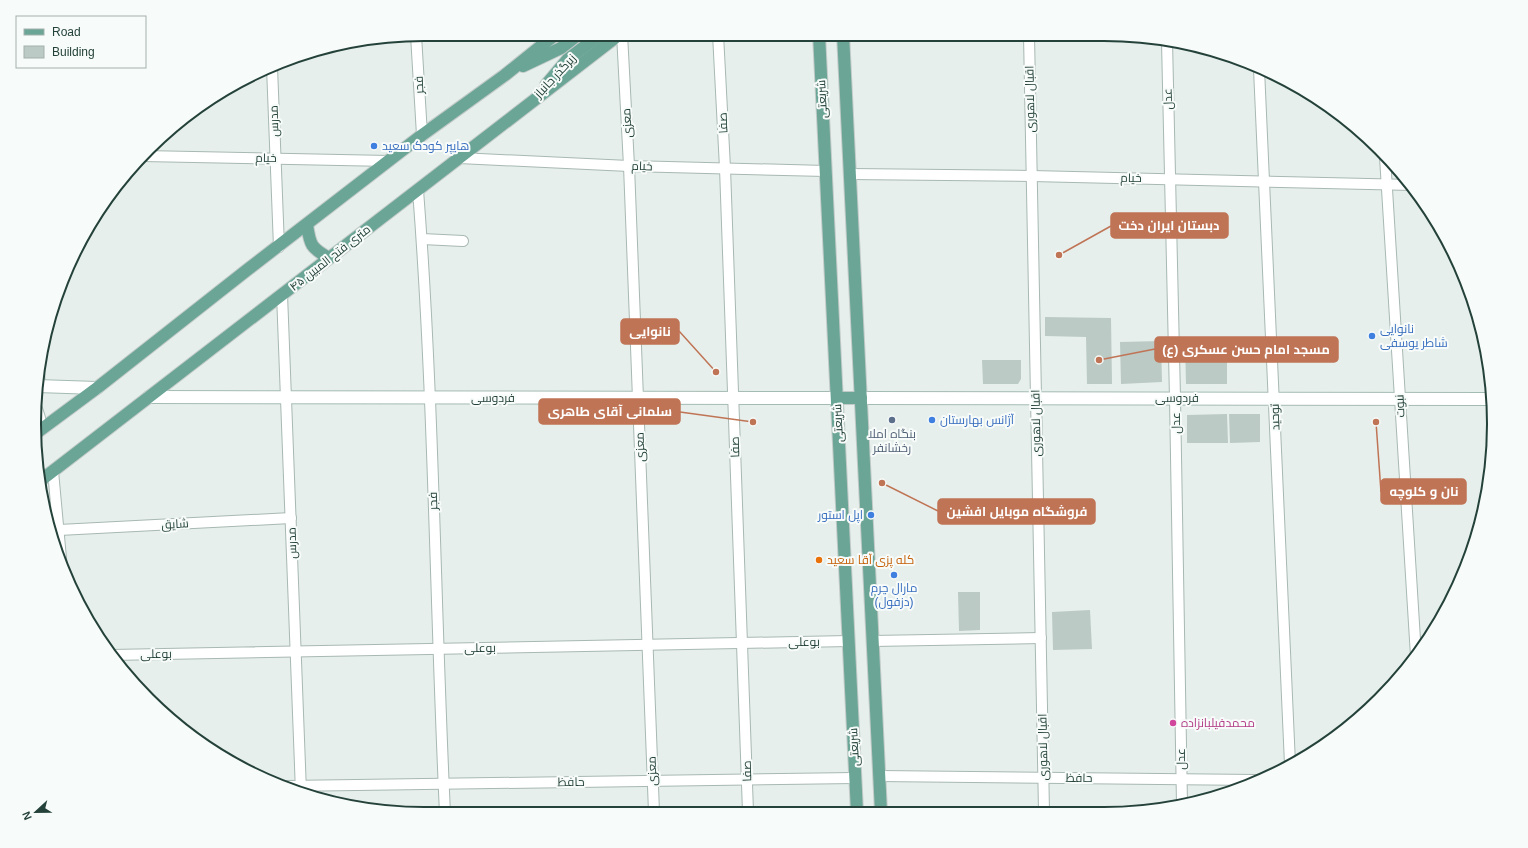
<svg xmlns="http://www.w3.org/2000/svg" width="1528" height="848" viewBox="0 0 1528 848" font-family="Arial,Cairo,sans-serif">
  <style>
    .building { fill: #bbcac4 }
    .lines { fill: none; stroke-linecap: round; stroke-linejoin: round }
    .minor-casing { stroke: #a8b8b2; stroke-width: 12 }
    .secondary-casing { stroke: #a4bbb3; stroke-width: 14 }
    .primary-casing { stroke: #c2cac8; stroke-width: 14 }
    .minor { stroke: #fff; stroke-width: 10 }
    .secondary { stroke: #fff; stroke-width: 12 }
    .primary { stroke: #6aa596; stroke-width: 12 }
    .shop-dot { fill: #3f7fe0; stroke: #f7fbf9; stroke-width: 1.5 }
    .service-dot { fill: #5c6f8a; stroke: #f7fbf9; stroke-width: 1.5 }
    .food-dot { fill: #e8710a; stroke: #f7fbf9; stroke-width: 1.5 }
    .hotel-dot { fill: #d1479c; stroke: #f7fbf9; stroke-width: 1.5 }
    .labels { text-anchor: middle; stroke-width: 4; stroke-linejoin: round; paint-order: stroke }
    .street-label { font-size: 12px; fill: #24423a; stroke: #f7fbf9 }
    .shop-label { font-size: 12px; fill: #366cbe; stroke: #f7fbf9; text-anchor: start }
    .service-label { font-size: 12px; fill: #4e5e75; stroke: #f7fbf9 }
    .food-label { font-size: 12px; fill: #c56008; stroke: #f7fbf9; text-anchor: start }
    .hotel-label { font-size: 12px; fill: #b23c85; stroke: #f7fbf9; text-anchor: start }
    .rim { fill: none; stroke: #24423a; stroke-width: 2 }
    .leader { fill: none; stroke: #c07456; stroke-width: 1.5 }
    .callout-dot { fill: #c07456; stroke: #f7fbf9; stroke-width: 1.5 }
    .callout { fill: #c07456; stroke: #c07456; stroke-width: 1.5 }
    .callout-label { font-size: 13px; text-anchor: middle; font-weight: bold; fill: #fff }
  </style>
  <rect width="100%" height="100%" fill="#e6efeb"/>
  <g class="building">
    <path d="M 1045,317 L 1111,318 L 1112,384 L 1087,384 L 1086,337 L 1045,336 Z"/>
    <path d="M 1161,341 L 1162,382 L 1121,384 L 1120,342 Z"/>
    <path d="M 1185,343 L 1227,343 L 1227,384 L 1186,384 Z"/>
    <path d="M 982,360 L 1021,360 L 1021,379 L 1018,384 L 983,384 Z"/>
    <path d="M 1227,414 L 1228,443 L 1187,443 L 1187,415 Z"/>
    <path d="M 1229,414 L 1260,414 L 1260,442 L 1230,443 Z"/>
    <path d="M 958,592 L 980,592 L 980,630 L 959,631 Z"/>
    <path d="M 1090,610 L 1092,649 L 1053,650 L 1052,612 Z"/>
  </g>
  <g class="lines">
    <g class="minor-casing">
      <g id="minor">
        <path d="M 622,34 L 629,166 L 654,812"/>
        <path d="M 718,34 L 725,168 L 748,812"/>
        <path d="M 416,35 L 422,135"/>
        <path d="M 1029,35 L 1044,811"/>
        <path d="M 1167,41 L 1175,398 L 1182,804"/>
        <path d="M 272,67 L 279,247"/>
        <path d="M 1259,69 L 1290,764"/>
        <path d="M 143,156 L 389,161"/>
        <path d="M 1385,157 L 1416,656"/>
        <path d="M 459,158 L 629,166 L 826,171"/>
        <path d="M 850,174 L 1032,176 L 1412,185"/>
        <path d="M 418,190 C 434,397 435,605 445,813"/>
        <path d="M 422,239 L 463,241"/>
        <path d="M 282,294 L 301,792"/>
        <path d="M 39,373 L 40,386"/>
        <path d="M 53,471 L 62,569"/>
        <path d="M 59,530 L 291,518"/>
        <path d="M 872,641 L 1041,638"/>
        <path d="M 111,655 L 849,641"/>
        <path d="M 879,776 L 1256,780"/>
        <path d="M 287,786 L 855,778"/>
      </g>
    </g>
    <g class="secondary-casing">
      <g id="secondary">
        <path d="M 37,386 L 97,388"/>
        <path d="M 149,397 L 837,398"/>
        <path d="M 861,398 L 1493,399"/>
        <path d="M 35,406 L 39,418 L 36,433"/>
      </g>
    </g>
    <g class="primary-casing">
      <g id="primary">
        <path d="M 819,34 L 857,812"/>
        <path d="M 843,34 L 881,812"/>
        <path d="M 523,66 L 561,48 L 579,34"/>
        <path d="M 546,85 L 568,59 L 601,34"/>
        <path d="M 307,225 C 310,245 311,248 329,258"/>
        <path d="M 837,398 L 861,398"/>
        <path d="M 35,434 L 97,388 L 247,270 L 422,135 L 505,75 L 556,34"/>
        <path d="M 40,481 L 620,34"/>
      </g>
    </g>
    <use href="#minor" class="minor"/>
    <use href="#secondary" class="secondary"/>
    <use href="#primary" class="primary"/>
  </g>
  <g class="shop-dot">
    <circle cx="374" cy="146" r="4"/>
    <circle cx="1372" cy="336" r="4"/>
    <circle cx="932" cy="420" r="4"/>
    <circle cx="871" cy="515" r="4"/>
    <circle cx="894" cy="575" r="4"/>
  </g>
  <circle class="service-dot" cx="892" cy="420" r="4"/>
  <circle class="food-dot" cx="819" cy="560" r="4"/>
  <circle class="hotel-dot" cx="1173" cy="723" r="4"/>
  <g class="labels">
    <g class="street-label">
      <text transform="translate(555 76) rotate(-47)" y="4">زیرگذر جانباز</text>
      <text transform="translate(419 85) rotate(-93)" y="4">فجر</text>
      <text transform="translate(822 99) rotate(-93)" y="4">شریعتی</text>
      <text transform="translate(1030 99) rotate(-91)" y="4">اقبال لاهوری</text>
      <text transform="translate(1168 99) rotate(-92)" y="4">عدل</text>
      <text transform="translate(274 121) rotate(-92)" y="4">مدرس</text>
      <text transform="translate(627 123) rotate(-93)" y="4">معزی</text>
      <text transform="translate(723 123) rotate(-93)" y="4">صفا</text>
      <text transform="translate(266 158) rotate(1)" y="4">خیام</text>
      <text transform="translate(642 166) rotate(2)" y="4">خیام</text>
      <text transform="translate(1131 178) rotate(1)" y="4">خیام</text>
      <text transform="translate(330 258) rotate(-38)" y="4">۴۵ متری فتح المبین</text>
      <text x="493" y="402">فردوسی</text>
      <text x="1177" y="402">فردوسی</text>
      <text transform="translate(1400 406) rotate(-93)" y="4">نبوت</text>
      <text transform="translate(1275 417) rotate(-92)" y="4">توحید</text>
      <text transform="translate(838 423) rotate(-93)" y="4">شریعتی</text>
      <text transform="translate(1036 423) rotate(-91)" y="4">اقبال لاهوری</text>
      <text transform="translate(1176 423) rotate(-91)" y="4">عدل</text>
      <text transform="translate(640 447) rotate(-92)" y="4">معزی</text>
      <text transform="translate(735 447) rotate(-92)" y="4">صفا</text>
      <text transform="translate(433 501) rotate(-92)" y="4">فجر</text>
      <text transform="translate(175 524) rotate(-3)" y="4">شایق</text>
      <text transform="translate(292 543) rotate(-92)" y="4">مدرس</text>
      <text transform="translate(804 642) rotate(-1)" y="4">بوعلی</text>
      <text transform="translate(480 648) rotate(-1)" y="4">بوعلی</text>
      <text transform="translate(156 654) rotate(-1)" y="4">بوعلی</text>
      <text transform="translate(854 747) rotate(-93)" y="4">شریعتی</text>
      <text transform="translate(1043 747) rotate(-91)" y="4">اقبال لاهوری</text>
      <text transform="translate(1181 759) rotate(-91)" y="4">عدل</text>
      <text transform="translate(652 771) rotate(-92)" y="4">معزی</text>
      <text transform="translate(747 771) rotate(-92)" y="4">صفا</text>
      <text transform="translate(1079 778) rotate(1)" y="4">حافظ</text>
      <text transform="translate(571 782) rotate(-1)" y="4">حافظ</text>
    </g>
    <g class="shop-label">
      <text x="382" y="150">هایپر کودک سعید</text>
      <text x="1380" y="333">نانوایی<tspan x="1380" dy="14">شاطر یوسفی</tspan></text>
      <text x="940" y="424">آژانس بهارستان</text>
      <text x="863" y="519" text-anchor="end">اپل استور</text>
      <text x="894" y="592" text-anchor="middle">مارال چرم<tspan x="894" dy="14">(دزفول)</tspan></text>
    </g>
    <g class="service-label">
      <text x="892" y="438">بنگاه املا<tspan x="892" dy="14">رخشانفر</tspan></text>
    </g>
    <g class="food-label">
      <text x="827" y="564">کله پزی آقا سعید</text>
    </g>
    <g class="hotel-label">
      <text x="1181" y="727">محمدفيلبانزاده</text>
    </g>
  </g>
  <path d="M0 0H1528V848H0ZM424 41H1104A383 383 0 0 1 1487 424V424A383 383 0 0 1 1104 807H424A383 383 0 0 1 41 424V424A383 383 0 0 1 424 41Z" fill="#f7fbf9" fill-rule="evenodd"/>
  <path class="rim" d="M424 41H1104A383 383 0 0 1 1487 424V424A383 383 0 0 1 1104 807H424A383 383 0 0 1 41 424V424A383 383 0 0 1 424 41Z"/>
  <path class="leader" d="M1059 255L1111 226M716 372L679 331M1099 360L1155 349M753 422L680 412M1376 422L1381 492M882 483L938 511"/>
  <g class="callout-dot">
    <circle cx="1059" cy="255" r="4"/>
    <circle cx="716" cy="372" r="4"/>
    <circle cx="1099" cy="360" r="4"/>
    <circle cx="753" cy="422" r="4"/>
    <circle cx="1376" cy="422" r="4"/>
    <circle cx="882" cy="483" r="4"/>
  </g>
  <g class="callout">
    <rect x="1111" y="213" width="117" height="25" rx="4"/>
    <rect x="621" y="319" width="58" height="25" rx="4"/>
    <rect x="1155" y="337" width="183" height="25" rx="4"/>
    <rect x="539" y="399" width="141" height="25" rx="4"/>
    <rect x="1381" y="479" width="85" height="25" rx="4"/>
    <rect x="938" y="499" width="157" height="25" rx="4"/>
  </g>
  <g class="callout-label">
    <text x="1169" y="230">دبستان ایران دخت</text>
    <text x="650" y="336">نانوایی</text>
    <text x="1246" y="354">مسجد امام حسن عسکری (ع)</text>
    <text x="610" y="416">سلمانی آقای طاهری</text>
    <text x="1424" y="496">نان و کلوچه</text>
    <text x="1017" y="516">فروشگاه موبایل افشین</text>
  </g>
  <rect x="16" y="16" width="130" height="52" fill="#f7fbf9" stroke="#a3b1ad"/>
  <rect x="24" y="29" width="20" height="6" fill="#6aa596" stroke="#a3b1ad"/>
  <text x="52" y="36" font-size="12" fill="#24423a">Road</text>
  <rect x="24" y="46" width="20" height="12" fill="#bbcac4" stroke="#a3b1ad"/>
  <text x="52" y="56" font-size="12" fill="#24423a">Building</text>
  <g transform="translate(36 812) rotate(248)" stroke="#f7fbf9" stroke-width="3" paint-order="stroke">
  <path d="M0-3L7 15L0 10L-7 15Z" fill="#24423a"/>
  <text y="-6" font-size="11" font-weight="bold" text-anchor="middle" fill="#24423a">N</text>
  </g>
</svg>
